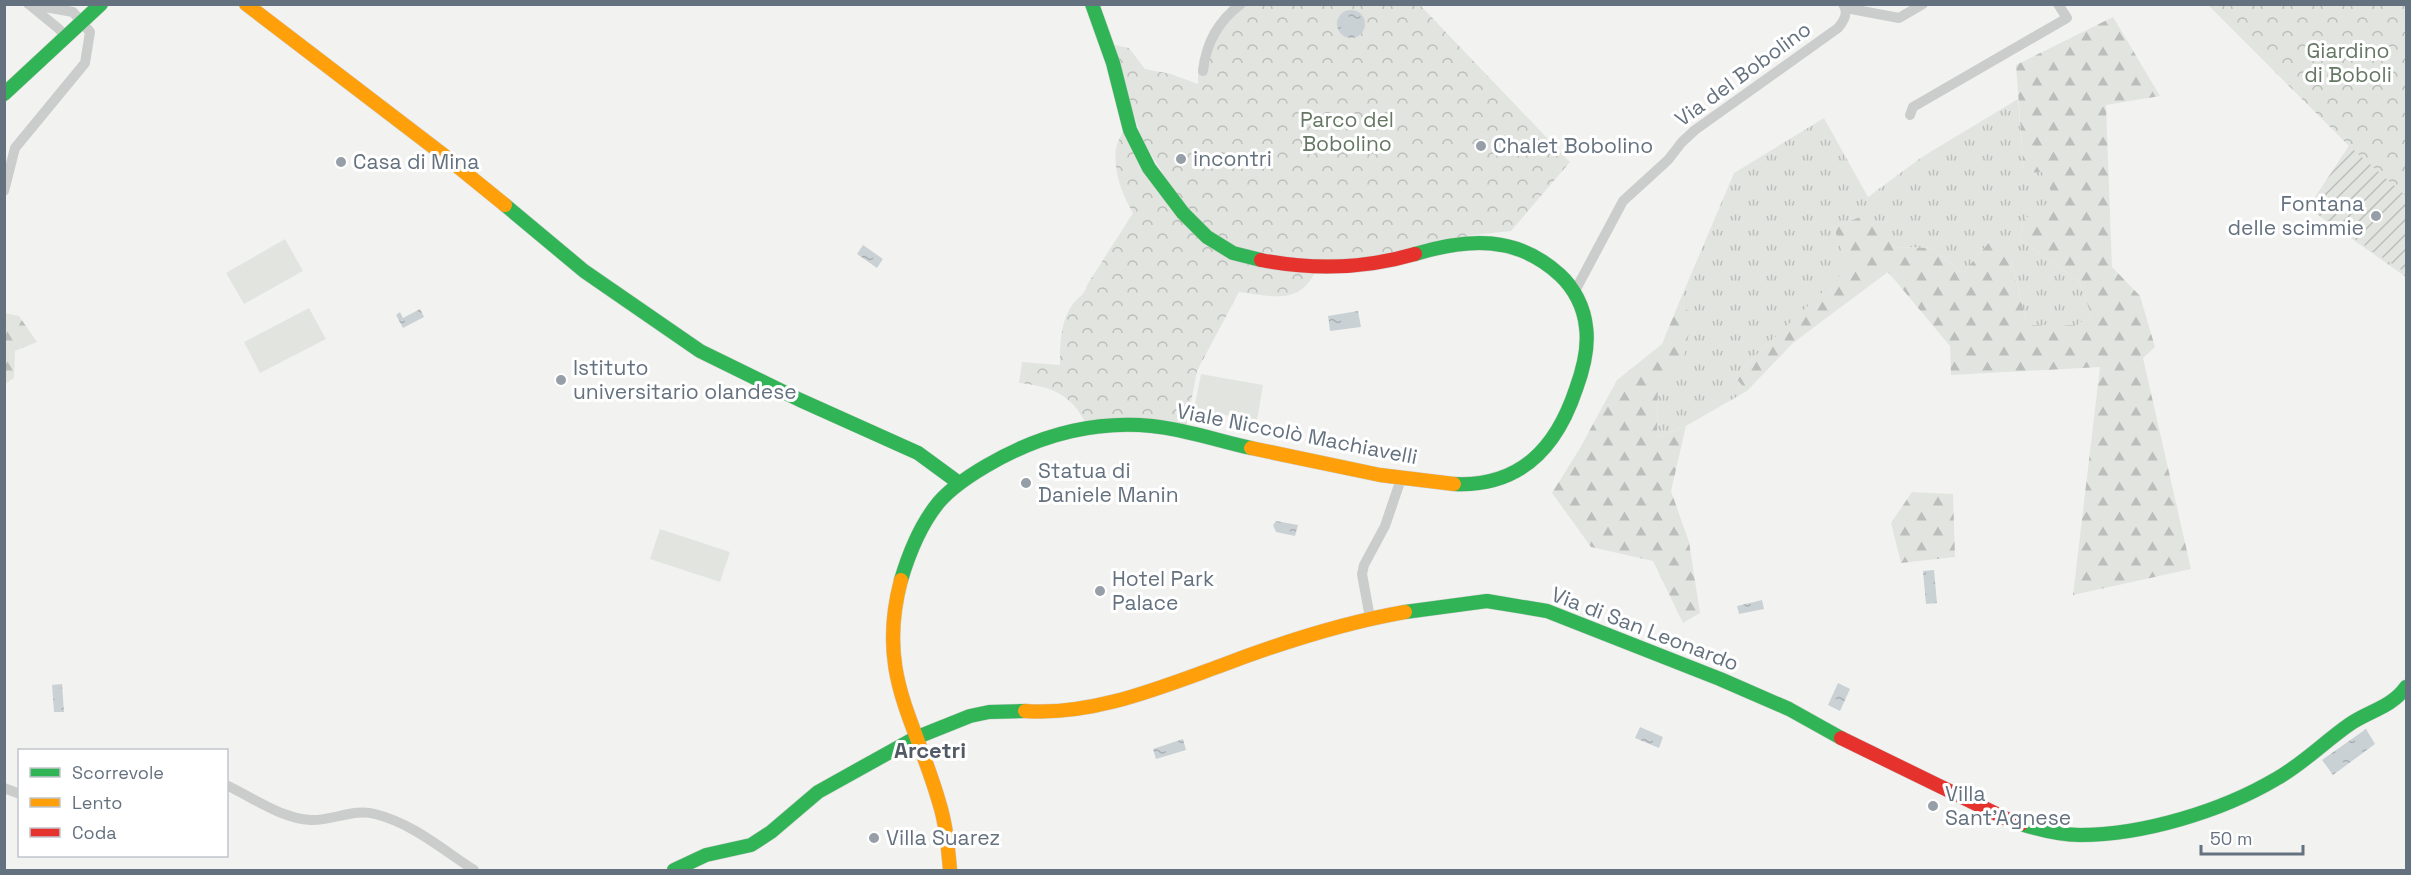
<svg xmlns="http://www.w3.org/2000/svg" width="2411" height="875" viewBox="0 0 2411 875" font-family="'Space Grotesk',sans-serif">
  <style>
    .grass { fill: url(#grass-tufts) }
    .forest { fill: url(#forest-firs) }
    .park { fill: url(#park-crowns) }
    .garden { fill: url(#garden-furrows) }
    .pitch { fill: #e2e5df }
    .water { fill: url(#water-ripples) }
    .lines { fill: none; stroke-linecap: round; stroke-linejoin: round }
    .fast-casing { stroke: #cecfcf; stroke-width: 15 }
    .slow-casing { stroke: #cecfcf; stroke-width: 15 }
    .jam-casing { stroke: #cecfcf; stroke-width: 15 }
    .street { stroke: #cbcccc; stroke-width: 10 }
    .fast { stroke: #30b455; stroke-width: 14 }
    .slow { stroke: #ff9f0a; stroke-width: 14 }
    .jam { stroke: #e5322d; stroke-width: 14 }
    .poi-dot { fill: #969ea7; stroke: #fff; stroke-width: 2 }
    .labels { text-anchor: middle; stroke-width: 6; stroke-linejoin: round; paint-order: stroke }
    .park-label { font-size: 21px; fill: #657763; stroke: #fff }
    .street-label { font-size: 21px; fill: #64717f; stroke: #fff }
    .poi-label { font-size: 21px; fill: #64717f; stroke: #fff; text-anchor: start }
    .neighbourhood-label { font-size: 22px; font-weight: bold; fill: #525b65; stroke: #fff }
  </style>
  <defs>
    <pattern id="grass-tufts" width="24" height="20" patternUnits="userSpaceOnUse" patternTransform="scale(1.5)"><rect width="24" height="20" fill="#e2e5df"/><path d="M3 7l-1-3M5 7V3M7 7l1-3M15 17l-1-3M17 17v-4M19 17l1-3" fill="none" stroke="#bbbeba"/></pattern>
    <pattern id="forest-firs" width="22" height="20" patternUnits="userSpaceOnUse" patternTransform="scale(1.5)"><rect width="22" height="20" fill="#e2e5df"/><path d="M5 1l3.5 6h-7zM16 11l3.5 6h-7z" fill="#bbbeba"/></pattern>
    <pattern id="park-crowns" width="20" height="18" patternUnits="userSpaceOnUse" patternTransform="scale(1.5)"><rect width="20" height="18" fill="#e2e5df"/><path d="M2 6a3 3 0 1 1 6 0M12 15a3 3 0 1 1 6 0" fill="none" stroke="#bbbeba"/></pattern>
    <pattern id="garden-furrows" width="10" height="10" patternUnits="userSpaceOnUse" patternTransform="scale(1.5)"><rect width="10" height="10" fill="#e2e5df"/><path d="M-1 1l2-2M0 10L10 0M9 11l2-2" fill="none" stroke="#bbbeba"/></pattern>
    <pattern id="water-ripples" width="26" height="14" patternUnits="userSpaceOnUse" patternTransform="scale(1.5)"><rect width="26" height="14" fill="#cad1d4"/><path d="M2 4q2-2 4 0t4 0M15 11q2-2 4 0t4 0" fill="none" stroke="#a8aeb1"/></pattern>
  </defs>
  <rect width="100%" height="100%" fill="#f2f3f1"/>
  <path class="grass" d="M 2018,99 L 2024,172 L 2043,172 L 2055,200 L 2022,221 L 2020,240 L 2079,281 L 2091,314 L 2078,325 L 2027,325 L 2011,260 L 1990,241 L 1963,273 L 1931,248 L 1894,247 L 1834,227 L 1848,269 L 1734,376 L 1747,391 L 1686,426 L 1657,437 L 1658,381 L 1692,313 L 1678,305 L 1734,173 L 1824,118 L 1868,197 L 1922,157 Z"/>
  <g class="forest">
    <path d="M 2113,17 L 2160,96 L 2106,105 L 2112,267 L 2140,296 L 2155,347 L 2143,358 L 2191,569 L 2073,595 L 2100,367 L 1951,375 L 1950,346 L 1888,272 L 1793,343 L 1747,391 L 1734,376 L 1847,269 L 1834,227 L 1863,216 L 1894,247 L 1931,248 L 1963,273 L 1991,240 L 2011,260 L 2027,325 L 2078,325 L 2091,314 L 2079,281 L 2020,240 L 2022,221 L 2054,199 L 2043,172 L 2024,173 L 2016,65 Z"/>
    <path d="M 1678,305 L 1693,313 L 1681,372 L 1658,381 L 1657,437 L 1686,426 L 1671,491 L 1689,542 L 1700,613 L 1683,623 L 1653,561 L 1591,547 L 1552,493 L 1580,448 L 1617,380 L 1662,344 Z"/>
    <path d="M 5,313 L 19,316 L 37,342 L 15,351 L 14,378 L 5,384 Z"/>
    <path d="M 1912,492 L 1953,494 L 1955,557 L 1901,563 L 1891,523 Z"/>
  </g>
  <g class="park">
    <path d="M 1231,5 L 1420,5 L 1570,162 L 1511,231 L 1465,236 L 1353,261 L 1321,260 L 1250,253 L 1229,244 L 1204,226 L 1179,199 L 1143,142 L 1126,92 L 1115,45 L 1129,48 L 1145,69 L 1171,74 L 1198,84 L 1198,69 L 1211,29 Z"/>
    <path d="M 2208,5 L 2406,5 L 2406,277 L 2308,208 L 2349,146 Z"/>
    <path d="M 1125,127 L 1210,247 L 1316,270 C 1300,306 1272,296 1239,292 L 1197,371 L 1186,428 L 1085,422 C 1071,394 1050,386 1019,383 L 1022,362 L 1060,365 C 1060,345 1060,321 1073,304 C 1079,296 1084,296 1087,285 L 1133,213 C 1122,195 1113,171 1116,149 C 1117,142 1122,134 1125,127 Z"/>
  </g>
  <path class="garden" d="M 2349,146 L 2406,196 L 2406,273 L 2308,208 Z"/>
  <g class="pitch">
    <path d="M 285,239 L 303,271 L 244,304 L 226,273 Z"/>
    <path d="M 309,308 L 326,339 L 260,373 L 244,342 Z"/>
    <path d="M 1201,374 L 1263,385 L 1257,421 L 1194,409 Z"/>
    <path d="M 660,529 L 730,552 L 720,582 L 650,559 Z"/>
  </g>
  <g class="water">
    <circle cx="1351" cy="24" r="14"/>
    <path d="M 863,245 L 883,259 L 877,268 L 857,254 Z"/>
    <path d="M 420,309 L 424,317 L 403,328 L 396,315 L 400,312 L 403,318 Z"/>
    <path d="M 1358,311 L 1361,327 L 1330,331 L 1328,316 Z"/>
    <path d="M 1276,521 L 1298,525 L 1295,536 L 1276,532 L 1273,525 Z"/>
    <path d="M 1934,570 L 1937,603 L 1926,604 L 1923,571 Z"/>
    <path d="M 1762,600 L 1764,609 L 1739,614 L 1737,606 Z"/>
    <path d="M 1838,683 L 1850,689 L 1840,711 L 1828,705 Z"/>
    <path d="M 62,684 L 64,712 L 54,712 L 52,685 Z"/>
    <path d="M 1640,727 L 1663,737 L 1659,748 L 1635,738 Z"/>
    <path d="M 2366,729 L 2375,744 L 2333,775 L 2322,760 Z"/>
    <path d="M 1183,739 L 1186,750 L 1156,759 L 1153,749 Z"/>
  </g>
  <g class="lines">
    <g class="fast-casing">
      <g id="fast">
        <path d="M 1092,4 L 1113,63 L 1130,130 L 1149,168 L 1183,213 L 1207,237 L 1233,253 L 1261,260"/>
        <path d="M 4,94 L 101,4"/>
        <path d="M 505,205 L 584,271 L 700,351 L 800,400 L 918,453 L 959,483"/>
        <path d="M 1415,254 C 1468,238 1517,235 1560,275 C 1574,288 1584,307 1586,327 C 1589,348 1583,370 1576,389 C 1556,449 1520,487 1454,484"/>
        <path d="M 901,580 C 909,553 920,525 939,502 C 952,487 969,476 986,466 C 1037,436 1092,420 1152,426 C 1184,429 1219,441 1251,448"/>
        <path d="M 1405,612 L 1487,601 L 1547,611 L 1720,679 L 1789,709 L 1841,738"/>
        <path d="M 2021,824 C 2040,830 2060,835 2080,835 C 2143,835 2222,811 2276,779 C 2303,764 2324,742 2350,724 C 2369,711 2392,707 2406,687"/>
        <path d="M 674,870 L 706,855 L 751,845 L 771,832 L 818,792 L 915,738 L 970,716 L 989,712 L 1025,711"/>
      </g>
    </g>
    <g class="slow-casing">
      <g id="slow">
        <path d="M 246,4 L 441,153 L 505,205"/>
        <path d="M 1251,448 L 1380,475 L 1454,484"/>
        <path d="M 901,580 C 876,674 915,718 939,802 C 946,824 948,847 950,870"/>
        <path d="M 1025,711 C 1092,716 1159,688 1220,666 C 1280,643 1342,623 1405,612"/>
      </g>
    </g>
    <g class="jam-casing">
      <g id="jam">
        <path d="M 1261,260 C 1313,270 1364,269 1415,254"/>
        <path d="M 1841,738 L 2009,820 L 2021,824"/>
      </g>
    </g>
    <g class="street">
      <path d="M 31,6 L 59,29 L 66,38"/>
      <path d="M 1846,8 L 1899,18 L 1923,4"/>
      <path d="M 1203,71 C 1206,43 1218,21 1241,4"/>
      <path d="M 1910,115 L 1913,107 L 2067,18 L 2058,4"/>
      <path d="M 4,191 L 15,148 L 85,63 L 90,32 L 73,12 L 28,4"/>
      <path d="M 1575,291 L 1623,201 L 1668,160 L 1682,142 L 1695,130 L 1838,28 C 1844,21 1849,13 1843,4"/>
      <path d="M 1370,618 L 1362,574 L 1364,565 L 1385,526 L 1401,479"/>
      <path d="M 226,785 C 254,798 280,818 311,820 C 332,821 354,808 375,814 C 412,823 443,850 474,870"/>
      <path d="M 4,788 L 20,794"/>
    </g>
    <use href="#fast" class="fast"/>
    <use href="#slow" class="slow"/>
    <use href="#jam" class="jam"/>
  </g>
  <g class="poi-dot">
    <circle cx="1481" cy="146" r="6"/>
    <circle cx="1181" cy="159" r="6"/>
    <circle cx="341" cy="162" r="6"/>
    <circle cx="2376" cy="216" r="6"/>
    <circle cx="561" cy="380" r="6"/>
    <circle cx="1026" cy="483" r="6"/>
    <circle cx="1100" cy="591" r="6"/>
    <circle cx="1933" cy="806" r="6"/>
    <circle cx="874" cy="838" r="6"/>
  </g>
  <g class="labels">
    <g class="park-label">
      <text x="2348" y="58">Giardino<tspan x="2348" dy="24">di Boboli</tspan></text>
      <text x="1347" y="127">Parco del<tspan x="1347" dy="24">Bobolino</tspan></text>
    </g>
    <g class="street-label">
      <text transform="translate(1743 74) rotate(-36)" y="7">Via del Bobolino</text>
      <text transform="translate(1297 434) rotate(11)" y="7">Viale Niccolò Machiavelli</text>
      <text transform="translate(1645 629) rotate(21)" y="7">Via di San Leonardo</text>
    </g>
    <g class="poi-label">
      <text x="1493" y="153">Chalet Bobolino</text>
      <text x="1193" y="166">incontri</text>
      <text x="353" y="169">Casa di Mina</text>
      <text x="2364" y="211" text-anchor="end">Fontana<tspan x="2364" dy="24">delle scimmie</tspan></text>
      <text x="573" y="375">Istituto<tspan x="573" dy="24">universitario olandese</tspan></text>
      <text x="1038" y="478">Statua di<tspan x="1038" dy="24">Daniele Manin</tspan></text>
      <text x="1112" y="586">Hotel Park<tspan x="1112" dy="24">Palace</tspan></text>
      <text x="1945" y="801">Villa<tspan x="1945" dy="24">Sant'Agnese</tspan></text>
      <text x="886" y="845">Villa Suarez</text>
    </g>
    <g class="neighbourhood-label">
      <text x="930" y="758">Arcetri</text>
    </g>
  </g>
  <rect width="2411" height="875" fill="none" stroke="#64717f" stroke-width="12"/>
  <rect x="18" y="749" width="210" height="108" fill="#ffffff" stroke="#c1c6cc" stroke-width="1.5"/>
  <rect x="30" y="768" width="30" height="9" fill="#30b455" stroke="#c1c6cc" stroke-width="1.5"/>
  <text x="72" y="779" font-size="18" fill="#64717f">Scorrevole</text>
  <rect x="30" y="798" width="30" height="9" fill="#ff9f0a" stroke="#c1c6cc" stroke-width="1.5"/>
  <text x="72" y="809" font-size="18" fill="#64717f">Lento</text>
  <rect x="30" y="828" width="30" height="9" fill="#e5322d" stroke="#c1c6cc" stroke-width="1.5"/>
  <text x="72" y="839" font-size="18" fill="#64717f">Coda</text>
  <path d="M2201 845v9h102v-9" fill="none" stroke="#64717f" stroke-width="3"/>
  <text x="2210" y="845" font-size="18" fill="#64717f" stroke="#ffffff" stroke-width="4.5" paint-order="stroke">50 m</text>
</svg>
